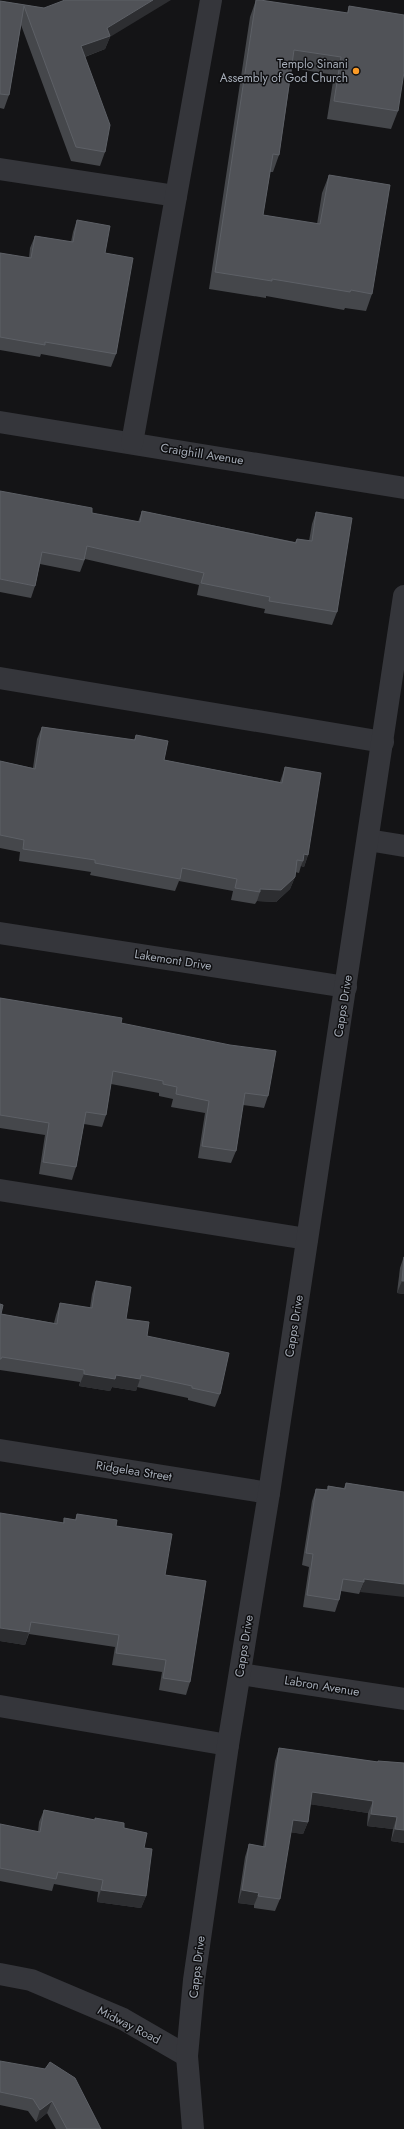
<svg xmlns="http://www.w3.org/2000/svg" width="404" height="2129" viewBox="0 0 404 2129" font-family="Jost,sans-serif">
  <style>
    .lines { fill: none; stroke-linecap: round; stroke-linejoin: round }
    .minor { stroke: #35363b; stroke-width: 22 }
    .wall { fill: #45474b }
    .shaded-wall { fill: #2d2e31 }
    .building { fill: #505257; stroke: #5d6066 }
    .poi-dot { fill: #fc9b26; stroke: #0f0f11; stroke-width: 1.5 }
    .labels { text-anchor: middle; stroke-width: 3; stroke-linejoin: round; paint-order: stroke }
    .poi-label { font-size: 12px; fill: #a5acb7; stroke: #0f0f11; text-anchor: end }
    .street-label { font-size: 12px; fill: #a5acb7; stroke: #0f0f11 }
  </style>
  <rect width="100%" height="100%" fill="#141416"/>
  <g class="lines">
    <g class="minor">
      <path d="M 0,169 L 176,196"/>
      <path d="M 0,422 L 404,488"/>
      <path d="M 132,443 L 211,0"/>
      <path d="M 0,678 L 383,742"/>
      <path d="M 368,840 L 404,846"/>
      <path d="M 0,933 L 346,987"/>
      <path d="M 0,1190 L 307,1239"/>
      <path d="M 0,1450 L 269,1493"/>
      <path d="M 240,1674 L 404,1699"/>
      <path d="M 0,1706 L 228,1745"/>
      <path d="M 0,1974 L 31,1980 L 123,2019 L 187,2056"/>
      <path d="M 193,2129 L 187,2056 L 194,1980 L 228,1745 L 269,1493 L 404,596"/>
    </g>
  </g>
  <g class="wall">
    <path d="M 256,0 L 347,13 L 349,6 L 398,111 L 391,129 L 327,119 L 334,75 L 292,68 L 279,155 L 273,172 L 270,172 L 263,215 L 317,224 L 322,193 L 329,175 L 372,294 L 366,311 L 345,308 L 344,310 L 266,296 L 266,298 L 209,289 L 250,17 Z"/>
    <path d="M 0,1 L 44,8 L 110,37 L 105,49 L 85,57 L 105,152 L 100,166 L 71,161 L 21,25 L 9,95 L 4,109 L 0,108 Z"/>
    <path d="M 77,220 L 105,253 L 116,354 L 111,367 L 41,354 L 40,357 L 0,350 L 0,253 L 29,258 L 30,248 L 35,236 L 71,242 L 73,232 Z"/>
    <path d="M 0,491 L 92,513 L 138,522 L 142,511 L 295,542 L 297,539 L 309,541 L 312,524 L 316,512 L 337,612 L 332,625 L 264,613 L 265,609 L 197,595 L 199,585 L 85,559 L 80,572 L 40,564 L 35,586 L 31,598 L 0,592 Z"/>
    <path d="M 42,727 L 134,740 L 136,735 L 164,760 L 280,782 L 285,767 L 308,855 L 304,867 L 301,866 L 299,873 L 295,872 L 295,877 L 290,889 L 276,902 L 257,901 L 255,904 L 231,900 L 233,891 L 179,881 L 175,891 L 90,875 L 91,872 L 19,861 L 20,852 L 0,848 L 0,761 L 33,768 L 37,739 Z"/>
    <path d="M 0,998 L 121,1023 L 268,1096 L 264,1108 L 243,1105 L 236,1151 L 231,1163 L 198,1158 L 205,1113 L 171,1107 L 173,1099 L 159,1096 L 159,1093 L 111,1084 L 106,1115 L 102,1127 L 84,1124 L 76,1167 L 72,1180 L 39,1174 L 45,1135 L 0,1128 Z"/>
    <path d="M 404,1256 L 404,1294 L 397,1293 L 400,1268 Z"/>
    <path d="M 96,1281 L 126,1319 L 220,1394 L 215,1407 L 188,1400 L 188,1398 L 137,1387 L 136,1391 L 112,1387 L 110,1391 L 79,1386 L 80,1382 L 0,1370 L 0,1304 L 1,1314 L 54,1323 L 56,1315 L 60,1303 L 90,1308 L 92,1294 Z"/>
    <path d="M 346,1483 L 404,1492 L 359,1594 L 341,1591 L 339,1600 L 335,1612 L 303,1607 L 309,1567 L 302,1565 L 312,1501 L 316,1489 L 327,1490 L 328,1486 L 344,1488 Z"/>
    <path d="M 77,1514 L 116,1526 L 165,1575 L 190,1682 L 186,1695 L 159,1690 L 162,1672 L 112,1665 L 115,1647 L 29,1634 L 25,1645 L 0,1641 L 63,1523 L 64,1518 L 75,1520 Z"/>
    <path d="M 279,1748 L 377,1762 L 378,1761 L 404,1763 L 404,1843 L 391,1841 L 393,1829 L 367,1826 L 368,1813 L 310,1804 L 308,1822 L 303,1834 L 290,1832 L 280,1899 L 275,1911 L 254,1908 L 254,1905 L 238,1903 L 245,1857 L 249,1844 L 263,1847 L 275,1761 Z"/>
    <path d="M 44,1810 L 124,1828 L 144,1848 L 146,1896 L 141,1908 L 97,1902 L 98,1892 L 54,1884 L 52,1891 L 0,1881 L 0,1824 L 38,1832 L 39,1822 Z"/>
    <path d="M 0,2061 L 101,2129 L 56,2129 L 47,2113 L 36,2122 L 28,2111 L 0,2105 Z"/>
  </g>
  <g class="shaded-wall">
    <path d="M 153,0 L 171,0 L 110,37 L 105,49 L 76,60 L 81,46 L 107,28 Z"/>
    <path d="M 304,854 L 308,855 L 304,867 L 301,866 L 303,861 Z"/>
    <path d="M 295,877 L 290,889 L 276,902 L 257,901 L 260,892 L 260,889 Z"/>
    <path d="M 402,1281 L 404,1281 L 404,1294 L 397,1293 Z"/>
    <path d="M 84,1374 L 116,1375 L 140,1379 L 136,1391 L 112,1387 L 110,1391 L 79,1386 Z"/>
    <path d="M 364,1579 L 404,1584 L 404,1597 L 360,1592 L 364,1582 Z"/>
    <path d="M 0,1628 L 29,1632 L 25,1645 L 0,1641 Z"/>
    <path d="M 312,1792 L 373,1801 L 368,1813 L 308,1804 Z"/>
    <path d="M 371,1814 L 397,1817 L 393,1829 L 367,1826 Z"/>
    <path d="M 293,1820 L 308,1822 L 303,1834 L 288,1832 Z"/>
    <path d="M 395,1829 L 404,1830 L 404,1843 L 391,1841 Z"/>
    <path d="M 101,1890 L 146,1896 L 141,1908 L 97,1902 Z"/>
    <path d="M 242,1890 L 259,1893 L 254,1905 L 238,1903 Z"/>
    <path d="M 52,2101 L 47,2113 L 36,2122 L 40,2110 Z"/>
  </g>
  <g class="building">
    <path d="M 65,0 L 153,0 L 107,28 L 110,36 L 81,46 L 110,125 L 105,152 L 76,147 L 24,6 L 9,95 L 0,94 L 0,1 L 44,8 Z"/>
    <path d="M 256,0 L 260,0 L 348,13 L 349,6 L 404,15 L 404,72 L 398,111 L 334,101 L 341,57 L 294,50 L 279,155 L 273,154 L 263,215 L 320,224 L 329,175 L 390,185 L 372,294 L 351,290 L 350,292 L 272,279 L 272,281 L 215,272 Z"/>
    <path d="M 77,220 L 110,226 L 105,253 L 133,258 L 116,354 L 45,342 L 45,345 L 0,337 L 0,253 L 31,258 L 35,236 L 73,242 Z"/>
    <path d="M 0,491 L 92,508 L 92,513 L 140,522 L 142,511 L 296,543 L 297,539 L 312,541 L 316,512 L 352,518 L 337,612 L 269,601 L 270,597 L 201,583 L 204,573 L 87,546 L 84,560 L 42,552 L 35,586 L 0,579 Z"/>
    <path d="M 42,727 L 135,740 L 136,735 L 168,741 L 164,760 L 282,783 L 285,767 L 321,773 L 308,855 L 304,854 L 303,861 L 297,860 L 295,877 L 281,890 L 260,889 L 260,892 L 235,888 L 237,879 L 182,868 L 180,879 L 95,863 L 95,860 L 23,849 L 24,840 L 0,835 L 0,761 L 35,769 Z"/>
    <path d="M 0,998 L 122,1018 L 121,1023 L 230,1045 L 276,1051 L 268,1096 L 245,1093 L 236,1151 L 202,1146 L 209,1101 L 176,1094 L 177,1087 L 163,1084 L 163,1081 L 113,1071 L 106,1115 L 86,1112 L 76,1167 L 43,1162 L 49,1123 L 0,1115 Z"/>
    <path d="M 404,1257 L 404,1281 L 402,1281 Z"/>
    <path d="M 96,1281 L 131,1287 L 126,1319 L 149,1322 L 147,1336 L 229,1353 L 220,1394 L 192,1388 L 192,1386 L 141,1375 L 140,1379 L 116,1375 L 115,1379 L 84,1374 L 84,1370 L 2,1357 L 1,1359 L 0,1359 L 0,1304 L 3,1305 L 1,1314 L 57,1324 L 60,1303 L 92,1308 Z"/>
    <path d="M 346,1483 L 404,1492 L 404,1584 L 364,1579 L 364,1582 L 343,1579 L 339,1600 L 307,1595 L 313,1554 L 306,1553 L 316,1489 L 328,1490 L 328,1486 L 345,1489 Z"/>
    <path d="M 0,1513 L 64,1523 L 64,1518 L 76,1520 L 77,1514 L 117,1520 L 116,1526 L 172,1534 L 165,1575 L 206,1581 L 190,1682 L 163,1678 L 166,1660 L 116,1653 L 119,1635 L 31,1622 L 29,1632 L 0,1628 Z"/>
    <path d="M 279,1748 L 378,1762 L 378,1761 L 404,1763 L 404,1830 L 395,1829 L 397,1817 L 371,1814 L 373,1801 L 312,1792 L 308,1822 L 293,1820 L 280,1899 L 258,1896 L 259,1893 L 242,1890 L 249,1844 L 265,1847 Z"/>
    <path d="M 44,1810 L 95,1820 L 95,1818 L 124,1823 L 124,1828 L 147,1833 L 144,1848 L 152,1849 L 146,1896 L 101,1890 L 103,1880 L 58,1872 L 56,1879 L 0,1868 L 0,1824 L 40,1832 Z"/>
    <path d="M 0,2061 L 45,2069 L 50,2062 L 75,2078 L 101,2129 L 67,2129 L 52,2101 L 40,2110 L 33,2099 L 0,2092 Z"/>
  </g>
  <circle class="poi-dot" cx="356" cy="71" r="4"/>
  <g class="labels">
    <g class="poi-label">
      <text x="348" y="68">Templo Sinani<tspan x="348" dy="14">Assembly of God Church</tspan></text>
    </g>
    <g class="street-label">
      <text transform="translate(202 454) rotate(9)" y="4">Craighill Avenue</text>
      <text transform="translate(173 960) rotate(9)" y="4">Lakemont Drive</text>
      <text transform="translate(343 1006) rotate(-81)" y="4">Capps Drive</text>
      <text transform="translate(294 1326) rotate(-81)" y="4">Capps Drive</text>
      <text transform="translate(134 1471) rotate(9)" y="4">Ridgelea Street</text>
      <text transform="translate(244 1646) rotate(-81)" y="4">Capps Drive</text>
      <text transform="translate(322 1686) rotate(9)" y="4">Labron Avenue</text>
      <text transform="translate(197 1967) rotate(-83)" y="4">Capps Drive</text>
      <text transform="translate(129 2025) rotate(27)" y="4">Midway Road</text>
    </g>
  </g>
</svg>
